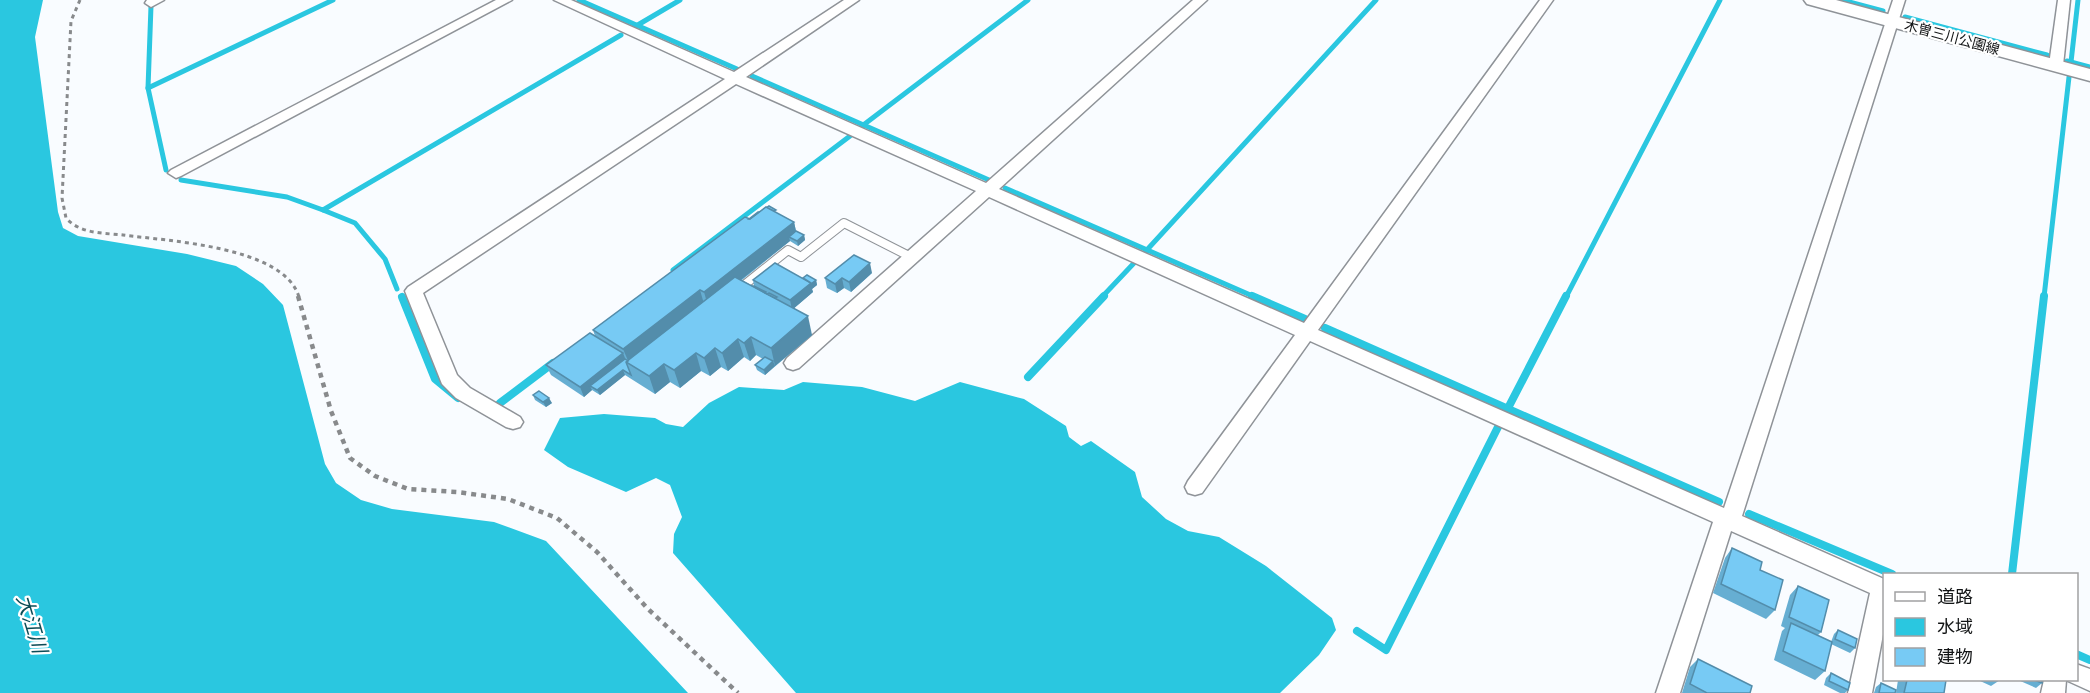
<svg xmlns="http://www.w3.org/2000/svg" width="2090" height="693" viewBox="0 0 2090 693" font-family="Helvetica,'Noto Sans JP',sans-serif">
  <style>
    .water { fill: #2ac7e0 }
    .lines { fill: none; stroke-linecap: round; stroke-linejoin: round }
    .stream-far1 { stroke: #2ac7e0; stroke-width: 5 }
    .stream { stroke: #2ac7e0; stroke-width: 8 }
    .service-casing { stroke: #8f9398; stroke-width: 10 }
    .minor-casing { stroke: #8f9398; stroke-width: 3 }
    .secondary-casing { stroke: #8f9398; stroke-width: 3 }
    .path-far1 { stroke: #888a8c; stroke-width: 3; stroke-dasharray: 4 4; stroke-linecap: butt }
    .path { stroke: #888a8c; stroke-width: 4.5; stroke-dasharray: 5 5; stroke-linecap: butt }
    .service { stroke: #fff; stroke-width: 8 }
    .minor { fill: #fff; fill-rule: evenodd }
    .secondary { fill: #fff; fill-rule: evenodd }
    .wall { fill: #66aed2 }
    .shaded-wall { fill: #538dab }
    .building { fill: #77caf4; stroke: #538dab; stroke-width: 1.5 }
    .labels { text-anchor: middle; stroke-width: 4.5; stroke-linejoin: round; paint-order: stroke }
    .far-street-label { font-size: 14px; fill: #131516; stroke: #fff }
    .near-water-label { font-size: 20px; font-style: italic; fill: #0c4c56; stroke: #fff }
  </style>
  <rect width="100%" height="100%" fill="#f9fcff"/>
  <g class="water">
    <path d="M 0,0 L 43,0 L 35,37 L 58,212 L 63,228 L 78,236 L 187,254 L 236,266 L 263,284 L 283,305 L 325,464 L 336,483 L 361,500 L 392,509 L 494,522 L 546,541 L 688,693 L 0,693 Z"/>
    <path d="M 803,382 L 862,387 L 915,401 L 960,382 L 1024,399 L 1066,426 L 1069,437 L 1081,446 L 1091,441 L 1135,472 L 1142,497 L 1166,519 L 1188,531 L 1219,537 L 1266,566 L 1332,618 L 1336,630 L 1319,655 L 1280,693 L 796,693 L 673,553 L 674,534 L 682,517 L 670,485 L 656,478 L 626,492 L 568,467 L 544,450 L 560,418 L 604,414 L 655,418 L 666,424 L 683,427 L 709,403 L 739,387 L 784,390 Z"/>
  </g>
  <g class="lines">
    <g class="stream-far1">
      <path d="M 579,0 L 737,69"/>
      <path d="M 1842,0 L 1883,11"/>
      <path d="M 1905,17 L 2047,55"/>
      <path d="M 636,26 L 680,0"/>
      <path d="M 2067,61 L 2090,67"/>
      <path d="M 2071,62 L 2078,0"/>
      <path d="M 752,76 L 989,180"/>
      <path d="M 148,88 L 151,6"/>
      <path d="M 862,126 L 1028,0"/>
      <path d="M 166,170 L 148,88 L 333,0"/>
      <path d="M 181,180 L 287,197 L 323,210 L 621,35"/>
      <path d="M 1005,188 L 1255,297"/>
      <path d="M 323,210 L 355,223 L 385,259 L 397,289"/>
      <path d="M 1145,252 L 1376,0"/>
      <path d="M 673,270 L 850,136"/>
      <path d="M 1102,297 L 1135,262"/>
      <path d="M 1566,297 L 1720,0"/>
      <path d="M 2044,297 L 2069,77"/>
    </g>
    <g class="stream">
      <path d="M 1252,296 L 1305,319"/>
      <path d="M 402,297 L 435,379 L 458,398"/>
      <path d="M 1325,328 L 1719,502"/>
      <path d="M 1028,377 L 1104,296"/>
      <path d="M 500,403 L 553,363"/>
      <path d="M 1506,412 L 1566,296"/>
      <path d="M 1749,514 L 1892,574"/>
      <path d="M 2012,574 L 2044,296"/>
      <path d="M 1357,631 L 1386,650 L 1499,425"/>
      <path d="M 2076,654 L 2090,660"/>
    </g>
    <g class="service-casing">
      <path id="service" d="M 738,290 L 788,250 L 801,257 L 844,223 L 913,258"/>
    </g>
    <g class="minor-casing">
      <g id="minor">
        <path d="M 147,0 L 164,0 L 151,7 L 145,3 Z"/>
        <path d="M 496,0 L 512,0 L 181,176 L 176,178 L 168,173 L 171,170 Z"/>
        <path d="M 554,0 L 571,0 L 734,72 L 844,0 L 859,0 L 746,77 L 986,183 L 1193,0 L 1207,0 L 999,189 L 1304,323 L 1540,0 L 1553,0 L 1318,330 L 1724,508 L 1893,0 L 1905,0 L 1742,516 L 1884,579 L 1884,629 L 1872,693 L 1848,693 L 1870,593 L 1731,531 L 1680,693 L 1656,693 L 1713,522 L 1310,341 L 1202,493 L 1195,495 L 1188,493 L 1185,487 L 1188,481 L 1295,335 L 989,197 L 799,368 L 793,370 L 787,368 L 784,363 L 787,358 L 976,191 L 736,84 L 423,293 L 457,375 L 470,388 L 520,417 L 523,422 L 520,427 L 513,429 L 506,427 L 456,398 L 442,384 L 405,291 L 408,287 L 725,79 Z"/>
        <path d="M 2058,0 L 2070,0 L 2063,65 L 2056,69 L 2049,65 Z"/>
        <path d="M 2076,664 L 2090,669 L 2090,691 L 2068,681 L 2067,680 L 2076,680 Z"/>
        <path d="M 2044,680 L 2066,680 L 2065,693 L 2041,693 Z"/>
      </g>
    </g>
    <g class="secondary-casing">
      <path id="secondary" d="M 1804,0 L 1836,0 L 2090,69 L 2090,81 L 1807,4 Z"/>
    </g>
    <path class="path-far1" d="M 80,0 L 71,21 L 62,198 L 66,218 C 80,234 104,233 123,235 C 167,241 284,246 299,297"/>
    <path class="path" d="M 298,296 L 331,411 L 350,458 L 375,476 L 408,489 L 457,492 L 508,499 L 557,518 L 597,552 L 647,608 L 738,693"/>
    <use href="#service" class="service"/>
    <use href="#minor" class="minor"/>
    <use href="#secondary" class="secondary"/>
  </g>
  <g class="wall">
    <path d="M 777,213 L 794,222 L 796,231 L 804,235 L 805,240 L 798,246 L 790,241 L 742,280 L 753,286 L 754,286 L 753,280 L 803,278 L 816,280 L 817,285 L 812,289 L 813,292 L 793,309 L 812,335 L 765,375 L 757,370 L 755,365 L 763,359 L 756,355 L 750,361 L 744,357 L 728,371 L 721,367 L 710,376 L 701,371 L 680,388 L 670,382 L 655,394 L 625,375 L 600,395 L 592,390 L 584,397 L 551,375 L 546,365 L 595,336 L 593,330 L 749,219 Z"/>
    <path d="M 872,273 L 851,292 L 844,288 L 837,293 L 827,288 L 825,278 Z"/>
    <path d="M 533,395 L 552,403 L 546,407 L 535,400 Z"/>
    <path d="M 1732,548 L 1760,570 L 1775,610 L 1766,619 L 1713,593 L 1725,558 Z"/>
    <path d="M 1798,586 L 1821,632 L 1818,635 L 1831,642 L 1834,634 L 1838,630 L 1855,648 L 1850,653 L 1831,644 L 1825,671 L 1815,680 L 1774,660 L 1782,631 L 1785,628 L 1781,626 L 1790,595 Z"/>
    <path d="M 1698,659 L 1750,693 L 1682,693 L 1690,667 Z"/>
    <path d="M 1831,673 L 1848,690 L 1845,693 L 1840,693 L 1824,685 L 1826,678 Z"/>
    <path d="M 1898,680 L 1946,680 L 1944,693 L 1896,693 Z"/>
    <path d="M 1978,680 L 2000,680 L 1991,686 Z"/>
    <path d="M 2018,680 L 2042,680 L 2042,683 L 2036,688 Z"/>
    <path d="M 1881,683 L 1895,693 L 1874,693 L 1876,687 Z"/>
  </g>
  <g class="shaded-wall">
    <path d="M 794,222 L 797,236 L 789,237 L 790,241 L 708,306 L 704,292 Z"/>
    <path d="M 804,235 L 805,240 L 798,246 L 797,241 Z"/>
    <path d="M 870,263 L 872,273 L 851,292 L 849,282 Z"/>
    <path d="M 842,278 L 844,288 L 837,293 L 835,284 Z"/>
    <path d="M 816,280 L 817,285 L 812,289 L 813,292 L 792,310 L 790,300 L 811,283 Z"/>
    <path d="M 700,290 L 704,304 L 629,363 L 623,349 Z"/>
    <path d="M 808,316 L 812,335 L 775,366 L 771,348 Z"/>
    <path d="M 751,337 L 756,355 L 750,361 L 744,343 Z"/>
    <path d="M 738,339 L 744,357 L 728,371 L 722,353 Z"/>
    <path d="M 715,348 L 721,367 L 710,376 L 704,358 Z"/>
    <path d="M 623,353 L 627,363 L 595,388 L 590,386 L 592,390 L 584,397 L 580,387 Z"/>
    <path d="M 696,353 L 701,371 L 680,388 L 674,370 Z"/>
    <path d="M 773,361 L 775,366 L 765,375 L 764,370 Z"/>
    <path d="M 664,364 L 670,382 L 655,394 L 649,376 Z"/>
    <path d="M 623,370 L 625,375 L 600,395 L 597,390 Z"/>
    <path d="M 549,398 L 552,403 L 546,407 L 543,402 Z"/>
  </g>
  <g class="building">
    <path d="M 769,206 L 776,210 L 774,211 L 766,208 Z"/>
    <path d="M 766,207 L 794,222 L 704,292 L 700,290 L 623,349 L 593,330 L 745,217 L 750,219 Z"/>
    <path d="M 758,212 L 759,212 L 750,219 L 749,219 Z"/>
    <path d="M 796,231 L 804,235 L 797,241 L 789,237 Z"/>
    <path d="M 854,255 L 870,263 L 849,282 L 842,278 L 835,284 L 825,278 Z"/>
    <path d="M 775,263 L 811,283 L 790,300 L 753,280 Z"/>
    <path d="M 807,275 L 816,280 L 811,284 L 811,283 L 803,278 Z"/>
    <path d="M 735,277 L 808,316 L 771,348 L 751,337 L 744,343 L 738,339 L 722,353 L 715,348 L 704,358 L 696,353 L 674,370 L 664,364 L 649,376 L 626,362 Z"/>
    <path d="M 753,286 L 754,286 L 766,292 L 765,293 Z"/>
    <path d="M 769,293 L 777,297 L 775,298 L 767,294 Z"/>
    <path d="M 590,333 L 623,353 L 580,387 L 546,365 Z"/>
    <path d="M 765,357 L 773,361 L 764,370 L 755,365 Z"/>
    <path d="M 625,359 L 628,361 L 626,362 L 631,375 L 623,370 L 597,390 L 590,386 Z"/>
    <path d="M 539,391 L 549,398 L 543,402 L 533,395 Z"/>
    <path d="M 1732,548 L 1762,562 L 1760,570 L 1783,580 L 1775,610 L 1721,584 Z"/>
    <path d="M 1798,586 L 1829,600 L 1821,632 L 1789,617 Z"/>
    <path d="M 1791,623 L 1832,642 L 1825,671 L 1783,651 Z"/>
    <path d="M 1838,630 L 1857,639 L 1855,648 L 1835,639 Z"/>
    <path d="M 1698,659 L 1752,686 L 1750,693 L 1707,693 L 1690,684 Z"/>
    <path d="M 1831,673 L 1850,683 L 1848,690 L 1829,681 Z"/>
    <path d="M 1907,680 L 1946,680 L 1944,693 L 1904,693 Z"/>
    <path d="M 2034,680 L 2042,680 L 2042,683 Z"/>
    <path d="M 1881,683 L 1896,690 L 1895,693 L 1879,693 Z"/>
  </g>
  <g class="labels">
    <g class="far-street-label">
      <text transform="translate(1952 37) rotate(15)" y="5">木曽三川公園線</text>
    </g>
    <g class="near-water-label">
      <text transform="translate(32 624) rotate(73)" y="7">大江川</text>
    </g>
  </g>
  <rect x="1883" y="573" width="195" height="108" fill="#ffffff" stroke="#a1a1a2" stroke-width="1.5"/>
  <rect x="1895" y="592" width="30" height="9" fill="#ffffff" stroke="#a1a1a2" stroke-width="1.5"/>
  <text x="1937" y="603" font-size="18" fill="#131516">道路</text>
  <rect x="1895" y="618" width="30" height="18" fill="#2ac7e0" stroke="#a1a1a2" stroke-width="1.5"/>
  <text x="1937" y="633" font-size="18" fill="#131516">水域</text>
  <rect x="1895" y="648" width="30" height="18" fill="#77caf4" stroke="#a1a1a2" stroke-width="1.5"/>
  <text x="1937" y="663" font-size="18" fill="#131516">建物</text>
</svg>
